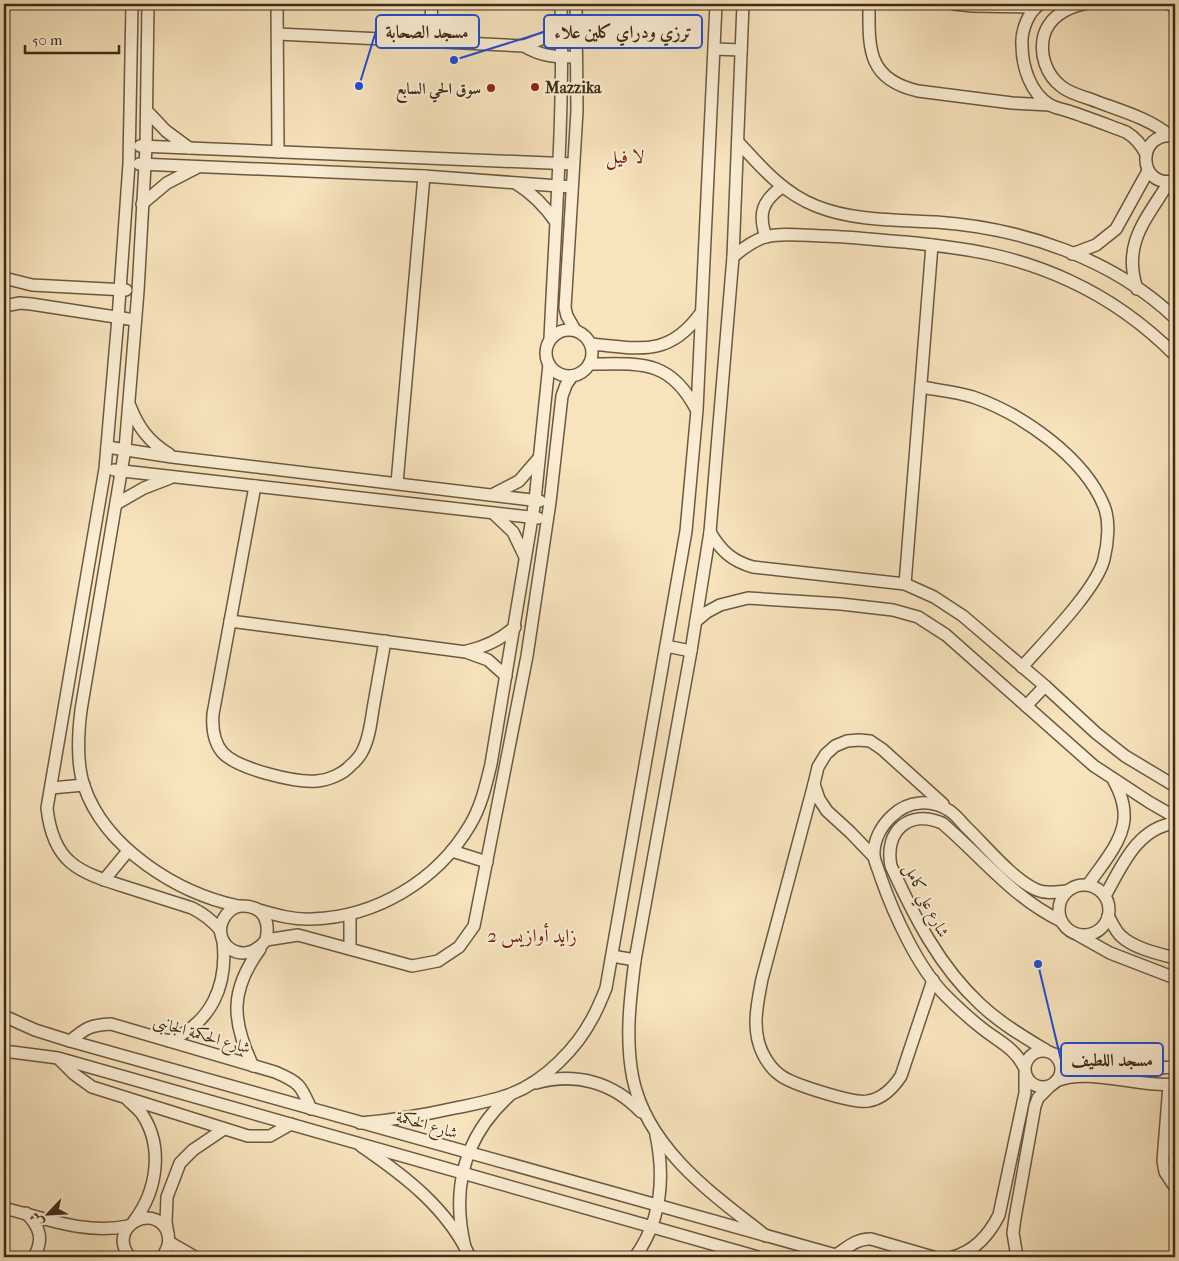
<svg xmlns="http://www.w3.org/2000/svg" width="1179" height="1261" viewBox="0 0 1179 1261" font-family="'IM FELL French Canon',Amiri,serif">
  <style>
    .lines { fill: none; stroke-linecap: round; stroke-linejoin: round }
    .street-casing { stroke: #6c5941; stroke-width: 14 }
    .street { stroke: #faedd3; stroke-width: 11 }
    .poi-dot { fill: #8f2418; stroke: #faedd3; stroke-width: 2 }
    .labels { text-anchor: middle; stroke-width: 4.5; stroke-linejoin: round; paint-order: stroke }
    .poi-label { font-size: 16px; font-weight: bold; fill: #3e2b18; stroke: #faedd3; text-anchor: start }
    .street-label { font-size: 16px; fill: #3e2b18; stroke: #faedd3 }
    .quarter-label { font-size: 19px; fill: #7a1f14; stroke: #faedd3 }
    .leader { fill: none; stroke: #1d4ed8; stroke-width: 2 }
    .callout-dot { fill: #1d4ed8; stroke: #faedd3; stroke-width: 2 }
    .callout { fill: #faedd3; stroke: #1d4ed8; stroke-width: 2 }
    .callout-label { font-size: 18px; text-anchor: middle; font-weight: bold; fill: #3e2b18 }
  </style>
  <rect width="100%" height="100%" fill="#f7e3bc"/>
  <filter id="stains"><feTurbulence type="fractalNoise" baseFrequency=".004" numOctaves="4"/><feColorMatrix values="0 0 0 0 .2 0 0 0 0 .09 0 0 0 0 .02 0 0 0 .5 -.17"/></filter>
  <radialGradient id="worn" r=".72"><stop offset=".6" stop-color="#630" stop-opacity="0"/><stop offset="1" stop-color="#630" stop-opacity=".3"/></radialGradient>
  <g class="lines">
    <g class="street-casing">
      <g id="street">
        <path d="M 132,4 L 129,164 L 118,318 L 105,469 L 47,808 C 53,863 78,872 126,887 C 148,894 170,901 192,908 C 204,914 212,920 220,930"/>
        <path d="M 148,4 L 146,147 L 138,291 L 125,449 L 81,710 C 78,734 76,762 84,786 C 105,848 177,893 238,906"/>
        <path d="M 277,4 L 278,152"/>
        <path d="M 431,4 L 433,42"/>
        <path d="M 743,4 L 733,257 L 710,532 L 691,651 L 635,960 C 630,999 625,1040 633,1079 C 648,1149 712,1194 766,1236"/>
        <path d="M 869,4 C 869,47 866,79 918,91 L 1012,103 L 1050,105"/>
        <path d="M 954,4 L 972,6 L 1035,7"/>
        <path d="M 1040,4 C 1028,12 1021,31 1022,45 C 1022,66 1030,93 1050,105 C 1055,108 1062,109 1068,111 C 1087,117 1107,125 1126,132 C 1136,138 1141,144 1146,154"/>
        <path d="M 1084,4 C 1066,8 1050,16 1044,35 C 1039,54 1046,75 1062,87 C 1070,93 1080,96 1090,99 C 1115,109 1150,118 1170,136"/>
        <path d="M 1169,4 L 1175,5"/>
        <path d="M 278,34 L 524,46 C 539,55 552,57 569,57"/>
        <path d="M 524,46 L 549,36 L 570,32"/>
        <path d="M 715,49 L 741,50"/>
        <path d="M 147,111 L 166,131 L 189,148"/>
        <path d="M 1174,136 C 1136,131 1137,188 1174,181"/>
        <path d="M 738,142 C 761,167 783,193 816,206 C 853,221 897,220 936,222 C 1022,228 1112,258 1175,318"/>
        <path d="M 140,146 L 573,164"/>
        <path d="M 139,164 L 424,176 L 572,187"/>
        <path d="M 517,184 C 533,194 544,205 555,221"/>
        <path d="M 142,204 L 167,183 L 196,168"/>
        <path d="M 766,237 C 758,214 762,201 782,187"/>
        <path d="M 1072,254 L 1096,245 L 1116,229 L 1148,171"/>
        <path d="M 733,257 C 742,249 752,241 765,237 C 783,232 807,236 825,236 C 852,237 879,240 905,242 C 965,248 1015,255 1070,281 C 1109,299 1145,325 1175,355"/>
        <path d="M 4,278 L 32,285 L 126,290"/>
        <path d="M 1137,289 C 1122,243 1146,220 1169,182"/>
        <path d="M 4,306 L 20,303 L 31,304 L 135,320"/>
        <path d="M 575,330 L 567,316 L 565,308 L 577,111 L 576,4"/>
        <circle cx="569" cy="353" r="23"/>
        <path d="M 550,339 C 555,228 564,116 561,4"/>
        <path d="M 591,344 C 638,348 668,358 700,314"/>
        <path d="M 589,364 C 639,364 669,358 696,409"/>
        <path d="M 921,387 C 938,390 957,392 973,397 C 1022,414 1084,457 1104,506 C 1110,521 1108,543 1104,559 C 1097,589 1044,642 1022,667"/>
        <path d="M 130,406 C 138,427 149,442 169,454"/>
        <path d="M 107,447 L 172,457 L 540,501"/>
        <path d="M 114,470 L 538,518"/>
        <path d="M 397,483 L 424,176"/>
        <path d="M 255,486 L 213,714 C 212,728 213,742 223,753 C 238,769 296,783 317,781 C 329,780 343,774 351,765 C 355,762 361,755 363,750 C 369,738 371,723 373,709 C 377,687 381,664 385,641"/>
        <path d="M 494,494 L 519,481 L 538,459"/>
        <path d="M 116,504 L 144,488 L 170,478"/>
        <path d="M 493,513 L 513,532 L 525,557"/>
        <path d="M 710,532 C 721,551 732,561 753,567 L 905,584 L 934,597 L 963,616 L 1045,686 L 1096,733 L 1125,756 L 1175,786"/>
        <path d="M 905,584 L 932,245"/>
        <path d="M 230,621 L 466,652 L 488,660 L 506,676"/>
        <path d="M 696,621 L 707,612 L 720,605 L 748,598 L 841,604 L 893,610 L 918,617 L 946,635 L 1094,766 L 1149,802 L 1175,817"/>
        <path d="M 666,646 L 691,651"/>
        <path d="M 467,651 C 486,647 500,640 515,627"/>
        <path d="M 1026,706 L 1045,686"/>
        <path d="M 814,784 L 762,979 C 757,1005 751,1030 763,1054 C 767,1062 773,1070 780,1075 C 791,1084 854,1104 868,1101 C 882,1099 893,1088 901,1076 L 933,980"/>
        <path d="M 51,788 L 84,785"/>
        <path d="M 452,851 L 487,862"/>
        <path d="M 874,857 L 850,832 L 827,811 L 819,799 L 814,784 L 818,767 L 826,754 L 835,746 L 847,741 L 859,740 L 870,741 L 882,749 L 943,804"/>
        <path d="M 104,880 L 128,851"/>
        <circle cx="1084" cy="910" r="25"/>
        <path d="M 1088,885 C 1102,864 1127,838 1124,811 C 1123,800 1119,790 1114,781"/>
        <path d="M 1105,896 C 1122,866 1137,828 1175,823"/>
        <path d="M 259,910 C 276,915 294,920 312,919 C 376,917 437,881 470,825 C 481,807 486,785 491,764 L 535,500 L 549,364"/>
        <path d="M 350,914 L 350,949"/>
        <path d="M 1108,916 C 1112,922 1115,931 1121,936 C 1133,948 1159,954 1175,958"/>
        <path d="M 1078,935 L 1110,953 L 1175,978"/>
        <path d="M 266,940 C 270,921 264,906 242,906 C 236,906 230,910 226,915 C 207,940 242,971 266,940 L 298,935 L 412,966 L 438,961 L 459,947 L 474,926 L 527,656 L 550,502 L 562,396 L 566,385 L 572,376"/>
        <path d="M 612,956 L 635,960"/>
        <path d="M 4,1016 L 35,1030 L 70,1041 L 843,1257"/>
        <path d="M 70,1041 C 86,1028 90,1025 111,1024 L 275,1072 C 299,1082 301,1085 311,1109"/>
        <path d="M 169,1041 C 211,1023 228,986 223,941"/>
        <circle cx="1043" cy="1069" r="18"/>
        <path d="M 4,1051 L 58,1058 L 758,1257"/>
        <path d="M 1047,1051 C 1024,1037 1000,1023 980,1004 C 939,966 914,916 891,866 C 884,831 909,809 942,823 C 982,857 1013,898 1061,921"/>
        <path d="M 1054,1054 C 1092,1066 1135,1070 1175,1067"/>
        <path d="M 60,1060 L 74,1074 L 92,1087 L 248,1136 L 270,1136 L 291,1124"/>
        <path d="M 253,1066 C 231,1020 230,990 260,949"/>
        <path d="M 1024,1067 C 1015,1048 998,1041 983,1029 C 970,1019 958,1008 946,996 C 918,968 894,915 881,878 C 879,871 875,863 874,856 C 873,841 881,826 892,816 C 908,800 932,799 950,811 C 956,815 961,822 966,827 C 985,845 1013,880 1037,890 C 1046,894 1056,892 1066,891"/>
        <path d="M 1056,1081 C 1089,1067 1139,1088 1175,1084"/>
        <path d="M 536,1083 C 575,1072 613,1082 641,1112"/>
        <path d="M 1169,1085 L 1163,1161 L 1165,1172 L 1175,1187"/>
        <path d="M 128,1100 C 133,1105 138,1109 142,1114 C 164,1147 157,1191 134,1221"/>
        <path d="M 360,1123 C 393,1120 424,1115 455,1108 C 474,1104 493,1101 511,1094 C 545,1081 577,1048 593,1017 C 598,1008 602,998 606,988 L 686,531 L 697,410 L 716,4"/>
        <path d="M 361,1146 C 405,1176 447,1208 470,1257"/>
        <path d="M 4,1208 C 44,1218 86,1235 128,1226"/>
        <path d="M 26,1213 C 40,1227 44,1239 34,1257"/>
        <path d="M 168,1234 L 166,1222 L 167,1197 L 180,1163 L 193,1150 L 224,1129"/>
        <path d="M 169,1242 L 195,1257"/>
        <path d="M 465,1247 C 451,1189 464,1137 509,1096"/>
        <path d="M 836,1255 C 847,1248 857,1238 871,1239 L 933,1257"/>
        <path d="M 130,1257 C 106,1229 152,1201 167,1231 C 171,1241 168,1249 162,1257"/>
        <path d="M 635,1257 C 661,1221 665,1178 656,1135"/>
        <path d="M 953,1257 C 975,1251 989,1235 999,1215 L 1025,1093 L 1025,1074"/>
        <path d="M 1017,1257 L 1013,1233 L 1015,1218 L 1035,1106 L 1038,1098 L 1050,1086"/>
      </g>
    </g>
    <use href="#street" class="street"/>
  </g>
  <g class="poi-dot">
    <circle cx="535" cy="87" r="5"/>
    <circle cx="491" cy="88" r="5"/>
  </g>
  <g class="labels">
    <g class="poi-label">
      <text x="545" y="93">Mazzika</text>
      <text x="481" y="94" text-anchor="end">سوق الحي السابع</text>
    </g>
    <g class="street-label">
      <text transform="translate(927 900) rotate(63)" y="6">شارع علي كامل</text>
      <text transform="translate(202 1034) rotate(16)" y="6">شارع الحكمة الجانبى</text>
      <text transform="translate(427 1124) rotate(16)" y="6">شارع الحكمة</text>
    </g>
    <g class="quarter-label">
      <text x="625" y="163">لا فيل</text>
      <text x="532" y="942">زايد أوازيس 2</text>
    </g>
  </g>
  <path class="leader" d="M359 86L376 31M454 60L544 32M1038 964L1061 1060"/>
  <g class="callout-dot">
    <circle cx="359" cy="86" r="5"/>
    <circle cx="454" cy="60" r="5"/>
    <circle cx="1038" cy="964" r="5"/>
  </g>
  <g class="callout">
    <rect x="376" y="15" width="103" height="33" rx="5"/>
    <rect x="544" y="15" width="158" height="33" rx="5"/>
    <rect x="1061" y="1043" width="102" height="33" rx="5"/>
  </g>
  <g class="callout-label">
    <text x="427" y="38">مسجد الصحابة</text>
    <text x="623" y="38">ترزي ودراي كلين علاء</text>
    <text x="1112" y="1066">مسجد اللطيف</text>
  </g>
  <rect width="1179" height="1261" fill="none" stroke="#f7e3bc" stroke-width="20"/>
  <rect x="5" y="5" width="1169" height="1251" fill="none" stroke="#3e2b18" stroke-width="2.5"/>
  <rect x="10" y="10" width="1159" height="1241" fill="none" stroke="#3e2b18"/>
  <g transform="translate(48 1214) rotate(245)" stroke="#faedd3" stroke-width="4" paint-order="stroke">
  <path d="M0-4L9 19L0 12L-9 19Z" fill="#3e2b18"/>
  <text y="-8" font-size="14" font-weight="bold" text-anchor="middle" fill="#3e2b18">ش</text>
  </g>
  <path d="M25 45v8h94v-8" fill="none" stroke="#3e2b18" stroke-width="2.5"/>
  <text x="32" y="45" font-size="15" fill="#3e2b18" stroke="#faedd3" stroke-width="4" paint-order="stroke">50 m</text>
  <rect width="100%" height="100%" filter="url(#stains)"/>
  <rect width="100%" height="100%" fill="url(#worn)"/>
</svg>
